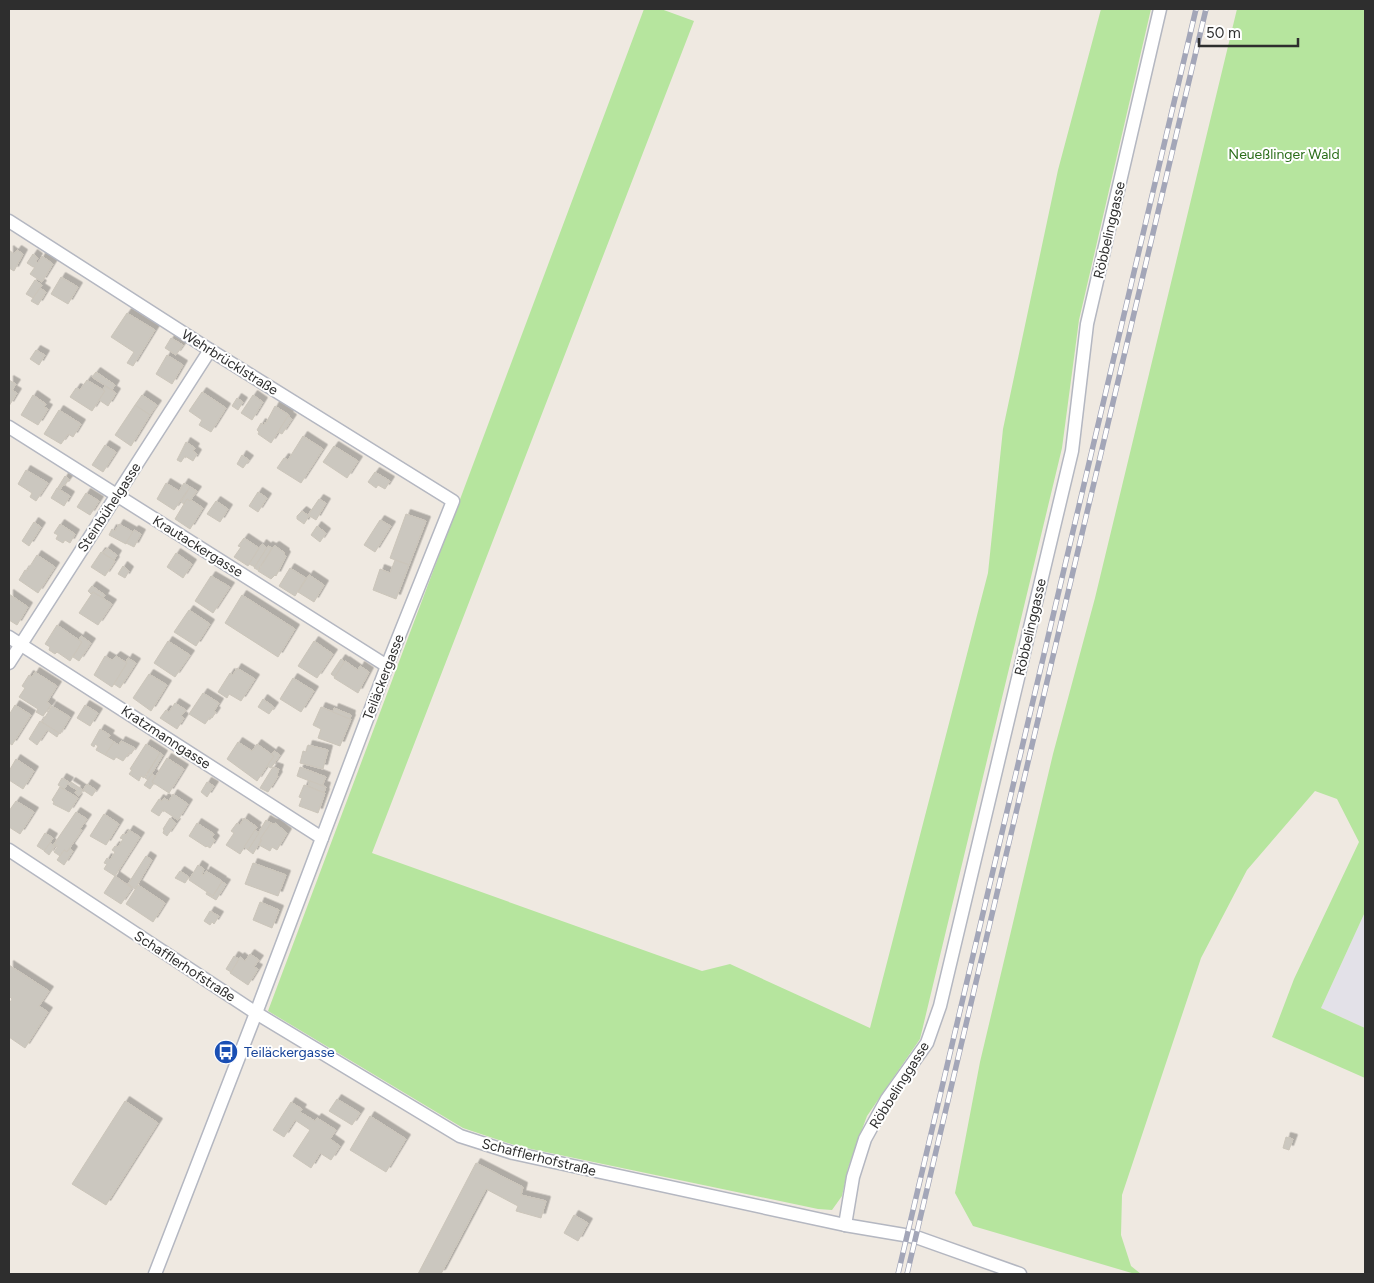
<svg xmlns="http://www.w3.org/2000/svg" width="1374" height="1283" viewBox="0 0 1374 1283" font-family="Figtree,sans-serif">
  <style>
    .industrial { fill: #e3e1e8 }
    .green { fill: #b6e59e }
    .building { fill: #cbc7bf; stroke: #cbc5ba; filter: url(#shadow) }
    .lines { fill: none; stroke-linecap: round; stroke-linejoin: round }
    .street-casing { stroke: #b4b7c1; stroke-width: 15 }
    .street { stroke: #fff; stroke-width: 12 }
    .rail-casing { stroke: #a3a6b8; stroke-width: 5.5 }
    .rail { stroke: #fff; stroke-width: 4; stroke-dasharray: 11; stroke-linecap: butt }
    .labels { text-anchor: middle; stroke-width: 4; stroke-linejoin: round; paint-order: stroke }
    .park-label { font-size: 14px; fill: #2c6e1b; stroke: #fff }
    .street-label { font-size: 14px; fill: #2e2e2e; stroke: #fff }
    .transit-label { font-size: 14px; fill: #164399; stroke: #fff; text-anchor: start }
  </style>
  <defs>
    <filter id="shadow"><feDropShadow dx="4.5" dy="-4.5" stdDeviation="0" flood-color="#0004"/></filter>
  </defs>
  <rect width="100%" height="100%" fill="#efe9e1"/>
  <path class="industrial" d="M 1365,912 L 1365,1028 L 1321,1008 Z"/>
  <g class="green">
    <path d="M 644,9 L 661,9 L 694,21 L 372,853 L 702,971 L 730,964 L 870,1028 L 988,573 L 1003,429 L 1058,170 L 1101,9 L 1151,9 L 1079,320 L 1062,448 L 920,1039 L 867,1116 L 848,1168 L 842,1196 L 832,1210 L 818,1209 L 517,1146 L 463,1128 L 268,1011 Z"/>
    <path d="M 1237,9 L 1365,9 L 1365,912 L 1321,1008 L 1365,1028 L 1365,1078 L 1272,1037 L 1294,979 L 1359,842 L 1337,799 L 1315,791 L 1247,870 L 1201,958 L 1122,1195 L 1121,1235 L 1131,1266 L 1141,1274 L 1135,1274 L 973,1226 L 955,1193 L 980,1062 L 1053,754 L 1095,598 Z"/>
  </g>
  <g class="building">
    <path d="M 9,250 L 14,254 L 17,250 L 23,254 L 14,271 L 9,268 Z"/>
    <path d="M 33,254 L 38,258 L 36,261 L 38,263 L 42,256 L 53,264 L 42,282 L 30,274 L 35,267 L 33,267 L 27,263 Z"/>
    <path d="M 61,277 L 78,287 L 68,304 L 51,294 Z"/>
    <path d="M 35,280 L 42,285 L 33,298 L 26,294 Z"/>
    <path d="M 40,288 L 46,292 L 38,305 L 31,301 Z"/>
    <path d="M 127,313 L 155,330 L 133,366 L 127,363 L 134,352 L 111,337 Z"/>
    <path d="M 171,338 L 183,345 L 176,355 L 165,348 Z"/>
    <path d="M 36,350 L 45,355 L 39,365 L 30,359 Z"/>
    <path d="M 167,355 L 183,365 L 172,384 L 156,374 Z"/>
    <path d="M 96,372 L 115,385 L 112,390 L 92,377 Z"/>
    <path d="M 9,380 L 16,384 L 12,390 L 17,393 L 9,406 Z"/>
    <path d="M 87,380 L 105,391 L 92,411 L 70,397 L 76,388 L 80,390 Z"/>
    <path d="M 105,386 L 116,393 L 108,406 L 99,400 L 105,391 L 103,390 Z"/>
    <path d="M 202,392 L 226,408 L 211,432 L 199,425 L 202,420 L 189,411 Z"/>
    <path d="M 33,395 L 46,404 L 44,407 L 48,409 L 38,425 L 21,415 Z"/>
    <path d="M 142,395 L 157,405 L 150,415 L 135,405 Z"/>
    <path d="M 253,395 L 263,402 L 252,420 L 241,413 Z"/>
    <path d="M 237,398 L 243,402 L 238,410 L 232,406 Z"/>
    <path d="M 135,405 L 150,415 L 131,446 L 115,435 Z"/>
    <path d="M 275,406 L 289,415 L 271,443 L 258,434 L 259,432 L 257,430 L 261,423 L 264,425 L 265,422 L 266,423 Z"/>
    <path d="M 59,410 L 81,424 L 73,437 L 68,434 L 61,444 L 44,434 Z"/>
    <path d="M 288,416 L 292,419 L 282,434 L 278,432 Z"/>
    <path d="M 303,436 L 323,449 L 301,483 L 277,468 L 284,458 L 288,460 Z"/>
    <path d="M 186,442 L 195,448 L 193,451 L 197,454 L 193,461 L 185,456 L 181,462 L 177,460 Z"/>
    <path d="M 105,445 L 116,452 L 103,472 L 92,465 Z"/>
    <path d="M 334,446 L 358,461 L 347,478 L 323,462 Z"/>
    <path d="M 242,455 L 249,460 L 243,468 L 237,464 Z"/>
    <path d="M 26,470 L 48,483 L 36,501 L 30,497 L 32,493 L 18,484 Z"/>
    <path d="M 375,472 L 390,481 L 385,489 L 378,485 L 376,488 L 368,482 Z"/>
    <path d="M 65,476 L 69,479 L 64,486 L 63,485 L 60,490 L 57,489 Z"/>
    <path d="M 166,483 L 179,491 L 184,483 L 190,487 L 174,510 L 157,499 Z"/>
    <path d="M 190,487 L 197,491 L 190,501 L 187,499 L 184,504 L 181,502 Z"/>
    <path d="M 57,488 L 70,496 L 64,506 L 51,498 Z"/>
    <path d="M 258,492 L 267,498 L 258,512 L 249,506 Z"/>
    <path d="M 86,493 L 99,501 L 90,515 L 77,507 Z"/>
    <path d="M 187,499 L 190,501 L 191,500 L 203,508 L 190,529 L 175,519 Z"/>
    <path d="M 319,499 L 326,503 L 316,520 L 308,515 Z"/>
    <path d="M 216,501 L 228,509 L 220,522 L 207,514 Z"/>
    <path d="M 302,511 L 309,516 L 304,524 L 297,519 L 297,516 Z"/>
    <path d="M 406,514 L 426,521 L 409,565 L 390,558 Z"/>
    <path d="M 380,520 L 391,526 L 375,552 L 364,545 Z"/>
    <path d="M 34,522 L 41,527 L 29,546 L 22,541 Z"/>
    <path d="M 60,524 L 75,534 L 70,543 L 65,540 L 63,543 L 56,539 L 58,535 L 54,533 Z"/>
    <path d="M 119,524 L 133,532 L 126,544 L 109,535 L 112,529 L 115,531 Z"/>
    <path d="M 317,526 L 326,533 L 320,542 L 311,535 Z"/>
    <path d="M 134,530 L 141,534 L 134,547 L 126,543 Z"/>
    <path d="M 244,538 L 259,548 L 248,566 L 234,557 L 241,547 L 238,546 Z"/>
    <path d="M 262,544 L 267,548 L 255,567 L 249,564 Z"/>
    <path d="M 268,546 L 272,548 L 258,570 L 254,568 Z"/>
    <path d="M 275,546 L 285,553 L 284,554 L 286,556 L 276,576 L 275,575 L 271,579 L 258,571 L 273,547 Z"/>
    <path d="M 107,548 L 117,555 L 114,560 L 103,553 Z"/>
    <path d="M 101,552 L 115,561 L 105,576 L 91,567 Z"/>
    <path d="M 176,553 L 192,564 L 183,578 L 167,567 Z"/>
    <path d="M 37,555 L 55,567 L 38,593 L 19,580 L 25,570 L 27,571 Z"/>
    <path d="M 395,560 L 409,565 L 396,599 L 373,590 L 380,569 L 390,573 Z"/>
    <path d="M 123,566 L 129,571 L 125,578 L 118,574 Z"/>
    <path d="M 290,568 L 306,578 L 295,596 L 279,586 Z"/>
    <path d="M 309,575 L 324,585 L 314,602 L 298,592 Z"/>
    <path d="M 211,576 L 230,587 L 213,613 L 195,601 Z"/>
    <path d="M 92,586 L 105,595 L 103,598 L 93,592 L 91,594 L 88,591 Z"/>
    <path d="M 93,592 L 112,604 L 98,625 L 79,613 Z"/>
    <path d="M 9,594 L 28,607 L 17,625 L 9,620 Z"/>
    <path d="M 242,595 L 295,629 L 278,657 L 225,623 Z"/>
    <path d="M 189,610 L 210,624 L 196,646 L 174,632 Z"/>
    <path d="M 57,625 L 82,642 L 70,661 L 57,652 L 55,654 L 49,650 L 50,647 L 45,644 Z"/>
    <path d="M 81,636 L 91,643 L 79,661 L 73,657 L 82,642 L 79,640 Z"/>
    <path d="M 168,641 L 190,655 L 175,677 L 154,663 Z"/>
    <path d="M 314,641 L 333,654 L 317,678 L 298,666 Z"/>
    <path d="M 105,656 L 112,660 L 116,656 L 127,663 L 112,687 L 94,675 Z"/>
    <path d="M 128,658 L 136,663 L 120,688 L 114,684 L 127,663 L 126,662 Z"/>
    <path d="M 341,659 L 345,662 L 335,677 L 331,674 Z"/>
    <path d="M 345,661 L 358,670 L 360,666 L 369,672 L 358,693 L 334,678 Z"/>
    <path d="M 237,668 L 255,679 L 241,701 L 229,694 L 227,698 L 218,692 L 230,673 L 233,675 Z"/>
    <path d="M 35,672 L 57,686 L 47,702 L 51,705 L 43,716 L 36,712 L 38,709 L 19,697 L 25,688 L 22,686 L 29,675 L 32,677 Z"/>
    <path d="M 149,674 L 167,685 L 151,711 L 133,698 Z"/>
    <path d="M 293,678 L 314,691 L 301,712 L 280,699 Z"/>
    <path d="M 203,693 L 219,703 L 214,711 L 216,712 L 212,718 L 210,717 L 205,724 L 189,714 Z"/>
    <path d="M 263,699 L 274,707 L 269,714 L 258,707 Z"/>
    <path d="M 175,703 L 186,710 L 181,716 L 184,718 L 177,729 L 160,718 L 166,710 L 169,712 Z"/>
    <path d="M 15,705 L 31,715 L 12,745 L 9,743 L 9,715 Z"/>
    <path d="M 85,705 L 98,713 L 90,726 L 77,718 Z"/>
    <path d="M 52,706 L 70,717 L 60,734 L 42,722 Z"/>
    <path d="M 321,707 L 351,719 L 340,746 L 318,738 L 321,729 L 313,725 Z"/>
    <path d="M 334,708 L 351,715 L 350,719 L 333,712 Z"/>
    <path d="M 40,721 L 59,733 L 57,737 L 47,730 L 37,745 L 29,739 Z"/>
    <path d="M 100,729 L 110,735 L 108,738 L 114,742 L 105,755 L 96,750 L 98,746 L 95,744 L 94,747 L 91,745 Z"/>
    <path d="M 121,741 L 135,748 L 131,754 L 129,753 L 123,761 L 116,757 L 114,760 L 105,755 L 114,742 L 119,745 Z"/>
    <path d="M 238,742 L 252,751 L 257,744 L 274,756 L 257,781 L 227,759 Z"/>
    <path d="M 146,744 L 160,753 L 144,778 L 141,776 L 139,781 L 129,774 L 132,770 L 130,769 Z"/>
    <path d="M 308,745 L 328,750 L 323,769 L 300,763 L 303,751 L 306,752 Z"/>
    <path d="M 274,751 L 280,755 L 271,768 L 267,766 L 274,756 L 272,754 Z"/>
    <path d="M 160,753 L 163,755 L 148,780 L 145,778 Z"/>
    <path d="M 167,758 L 184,769 L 169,793 L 152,782 Z"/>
    <path d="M 16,759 L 34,771 L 23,789 L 9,780 L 9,771 Z"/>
    <path d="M 273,767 L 279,769 L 277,775 L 278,776 L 268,792 L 260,788 Z"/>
    <path d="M 300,767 L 326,777 L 322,786 L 297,776 Z"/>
    <path d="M 152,774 L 155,776 L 152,782 L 154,783 L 150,789 L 144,785 Z"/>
    <path d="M 62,778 L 69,782 L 64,789 L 58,785 Z"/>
    <path d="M 310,781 L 326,787 L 324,793 L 308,786 Z"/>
    <path d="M 71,782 L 83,790 L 79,796 L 75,793 L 77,790 L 69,785 Z"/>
    <path d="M 207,782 L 214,786 L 207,797 L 201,792 Z"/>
    <path d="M 87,784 L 96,790 L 92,796 L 83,790 Z"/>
    <path d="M 304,785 L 325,793 L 318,813 L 299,806 L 302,798 L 299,797 Z"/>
    <path d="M 60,787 L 78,798 L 69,812 L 53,804 L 54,802 L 52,800 Z"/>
    <path d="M 173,794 L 188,804 L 178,820 L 163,810 L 159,816 L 151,811 L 159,799 L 162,801 L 164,798 L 169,801 Z"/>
    <path d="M 16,801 L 34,812 L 20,834 L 9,827 L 9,811 Z"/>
    <path d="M 76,812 L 87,819 L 80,829 L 82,830 L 67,852 L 64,850 L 60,856 L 54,852 L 58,846 L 54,844 Z"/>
    <path d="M 104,814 L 119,824 L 106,845 L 90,836 Z"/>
    <path d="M 170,818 L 176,823 L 167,836 L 163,833 L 164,830 L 163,829 Z"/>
    <path d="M 244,818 L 257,827 L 240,854 L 226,845 L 234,833 L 231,831 L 237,823 L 240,825 Z"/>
    <path d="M 266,820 L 271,823 L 253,854 L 248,850 Z"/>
    <path d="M 197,823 L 214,834 L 212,837 L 215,840 L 210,848 L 207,846 L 206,847 L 189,836 Z"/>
    <path d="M 271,823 L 274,824 L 275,823 L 287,833 L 277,850 L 272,847 L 270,851 L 259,845 L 262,840 L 260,839 Z"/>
    <path d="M 129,830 L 140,837 L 115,876 L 104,869 L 107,864 L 104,863 L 107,858 L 110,860 L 115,852 L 112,850 L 115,846 L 118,847 L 123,839 L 120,838 L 123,834 L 126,835 Z"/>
    <path d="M 255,830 L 259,833 L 248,850 L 244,847 Z"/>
    <path d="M 45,833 L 53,838 L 45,851 L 37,846 Z"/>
    <path d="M 50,843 L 55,846 L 49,855 L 44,851 Z"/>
    <path d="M 70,848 L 73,851 L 64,865 L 57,860 L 64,850 L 67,852 Z"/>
    <path d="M 146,856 L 152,860 L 135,889 L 128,884 Z"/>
    <path d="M 253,863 L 286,875 L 278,896 L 245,884 Z"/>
    <path d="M 198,865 L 204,869 L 202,874 L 204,875 L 206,871 L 222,881 L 213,896 L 189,880 Z"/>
    <path d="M 180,871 L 189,877 L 185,883 L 175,878 Z"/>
    <path d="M 115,876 L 132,888 L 121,904 L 104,893 Z"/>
    <path d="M 222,882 L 226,884 L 216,900 L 206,894 L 207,892 L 213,896 Z"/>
    <path d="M 138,885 L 165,903 L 153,922 L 126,904 Z"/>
    <path d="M 260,902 L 279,910 L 272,928 L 253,920 Z"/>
    <path d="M 210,911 L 219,916 L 214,924 L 212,922 L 210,925 L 204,921 Z"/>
    <path d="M 250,954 L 259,960 L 254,967 L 258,969 L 248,985 L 230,973 L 240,957 L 245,961 Z"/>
    <path d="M 234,956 L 239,959 L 231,972 L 226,969 Z"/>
    <path d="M 9,965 L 49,991 L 39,1006 L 48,1012 L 25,1048 L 9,1037 L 9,1004 L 12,999 L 9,996 Z"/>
    <path d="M 337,1099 L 360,1113 L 352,1125 L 329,1111 Z"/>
    <path d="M 125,1101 L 158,1123 L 106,1205 L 72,1184 Z"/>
    <path d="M 291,1102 L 302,1109 L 300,1112 L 315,1121 L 317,1118 L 336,1130 L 330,1139 L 340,1146 L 331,1160 L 320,1153 L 311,1168 L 293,1156 L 310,1130 L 295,1120 L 284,1137 L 273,1130 Z"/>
    <path d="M 370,1116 L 406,1139 L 386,1172 L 350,1150 Z"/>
    <path d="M 1286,1137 L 1293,1139 L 1289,1150 L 1283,1148 Z"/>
    <path d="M 476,1163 L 523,1187 L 521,1195 L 546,1201 L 541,1218 L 516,1211 L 518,1206 L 486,1189 L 441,1274 L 418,1274 Z"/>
    <path d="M 574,1215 L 588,1223 L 578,1241 L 564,1233 Z"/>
  </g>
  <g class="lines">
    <g class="street-casing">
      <g id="street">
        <path d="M 9,221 L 210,350 L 453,501 L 387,666 L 256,1013 L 155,1274"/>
        <path d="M 9,427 L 387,666"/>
        <path d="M 9,637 L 322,838"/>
        <path d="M 9,663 L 210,350"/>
        <path d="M 9,850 L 256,1013 L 460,1136 L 513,1153 L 845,1225 L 916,1237 L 1020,1274"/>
        <path d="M 845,1225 L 853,1177 L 865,1139 L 887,1099 L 927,1043 L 940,1006 L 1072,451 L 1087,324 L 1160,9"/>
      </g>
    </g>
    <use href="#street" class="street"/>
    <g class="rail-casing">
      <g id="rail">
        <path d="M 898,1274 L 1196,9"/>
        <path d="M 907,1274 L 1206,9"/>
      </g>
    </g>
    <use href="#rail" class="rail"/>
  </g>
  <defs>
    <g id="bus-disc" transform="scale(1.25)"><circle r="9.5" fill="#1a4fb4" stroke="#fff"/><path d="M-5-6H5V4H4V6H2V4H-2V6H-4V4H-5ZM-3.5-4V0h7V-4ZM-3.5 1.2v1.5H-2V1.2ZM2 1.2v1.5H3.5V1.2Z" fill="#fff"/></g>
  </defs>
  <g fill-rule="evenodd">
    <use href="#bus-disc" x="226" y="1052"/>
  </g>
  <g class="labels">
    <g class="park-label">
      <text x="1284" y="159">Neueßlinger Wald</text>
    </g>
    <g class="street-label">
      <text transform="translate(1109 230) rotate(-77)" y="5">Röbbelinggasse</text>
      <text transform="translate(230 362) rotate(32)" y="5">Wehrbrücklstraße</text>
      <text transform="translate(109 507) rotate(-57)" y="5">Steinbühelgasse</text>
      <text transform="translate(198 546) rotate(32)" y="5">Krautackergasse</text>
      <text transform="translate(1030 627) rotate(-77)" y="5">Röbbelinggasse</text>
      <text transform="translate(383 677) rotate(-69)" y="5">Teiläckergasse</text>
      <text transform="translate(166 737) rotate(33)" y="5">Kratzmanngasse</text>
      <text transform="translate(185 966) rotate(33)" y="5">Schafflerhofstraße</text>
      <text transform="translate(899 1085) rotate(-58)" y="5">Röbbelinggasse</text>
      <text transform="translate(539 1157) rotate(14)" y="5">Schafflerhofstraße</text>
    </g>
    <g class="transit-label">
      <text x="244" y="1057">Teiläckergasse</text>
    </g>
  </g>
  <rect width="1374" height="1283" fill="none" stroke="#2e2e2e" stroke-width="20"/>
  <path d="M1199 38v8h99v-8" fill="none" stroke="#2e2e2e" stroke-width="2.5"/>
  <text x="1206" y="38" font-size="15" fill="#2e2e2e" stroke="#ffffff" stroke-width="4" paint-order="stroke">50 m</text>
</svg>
